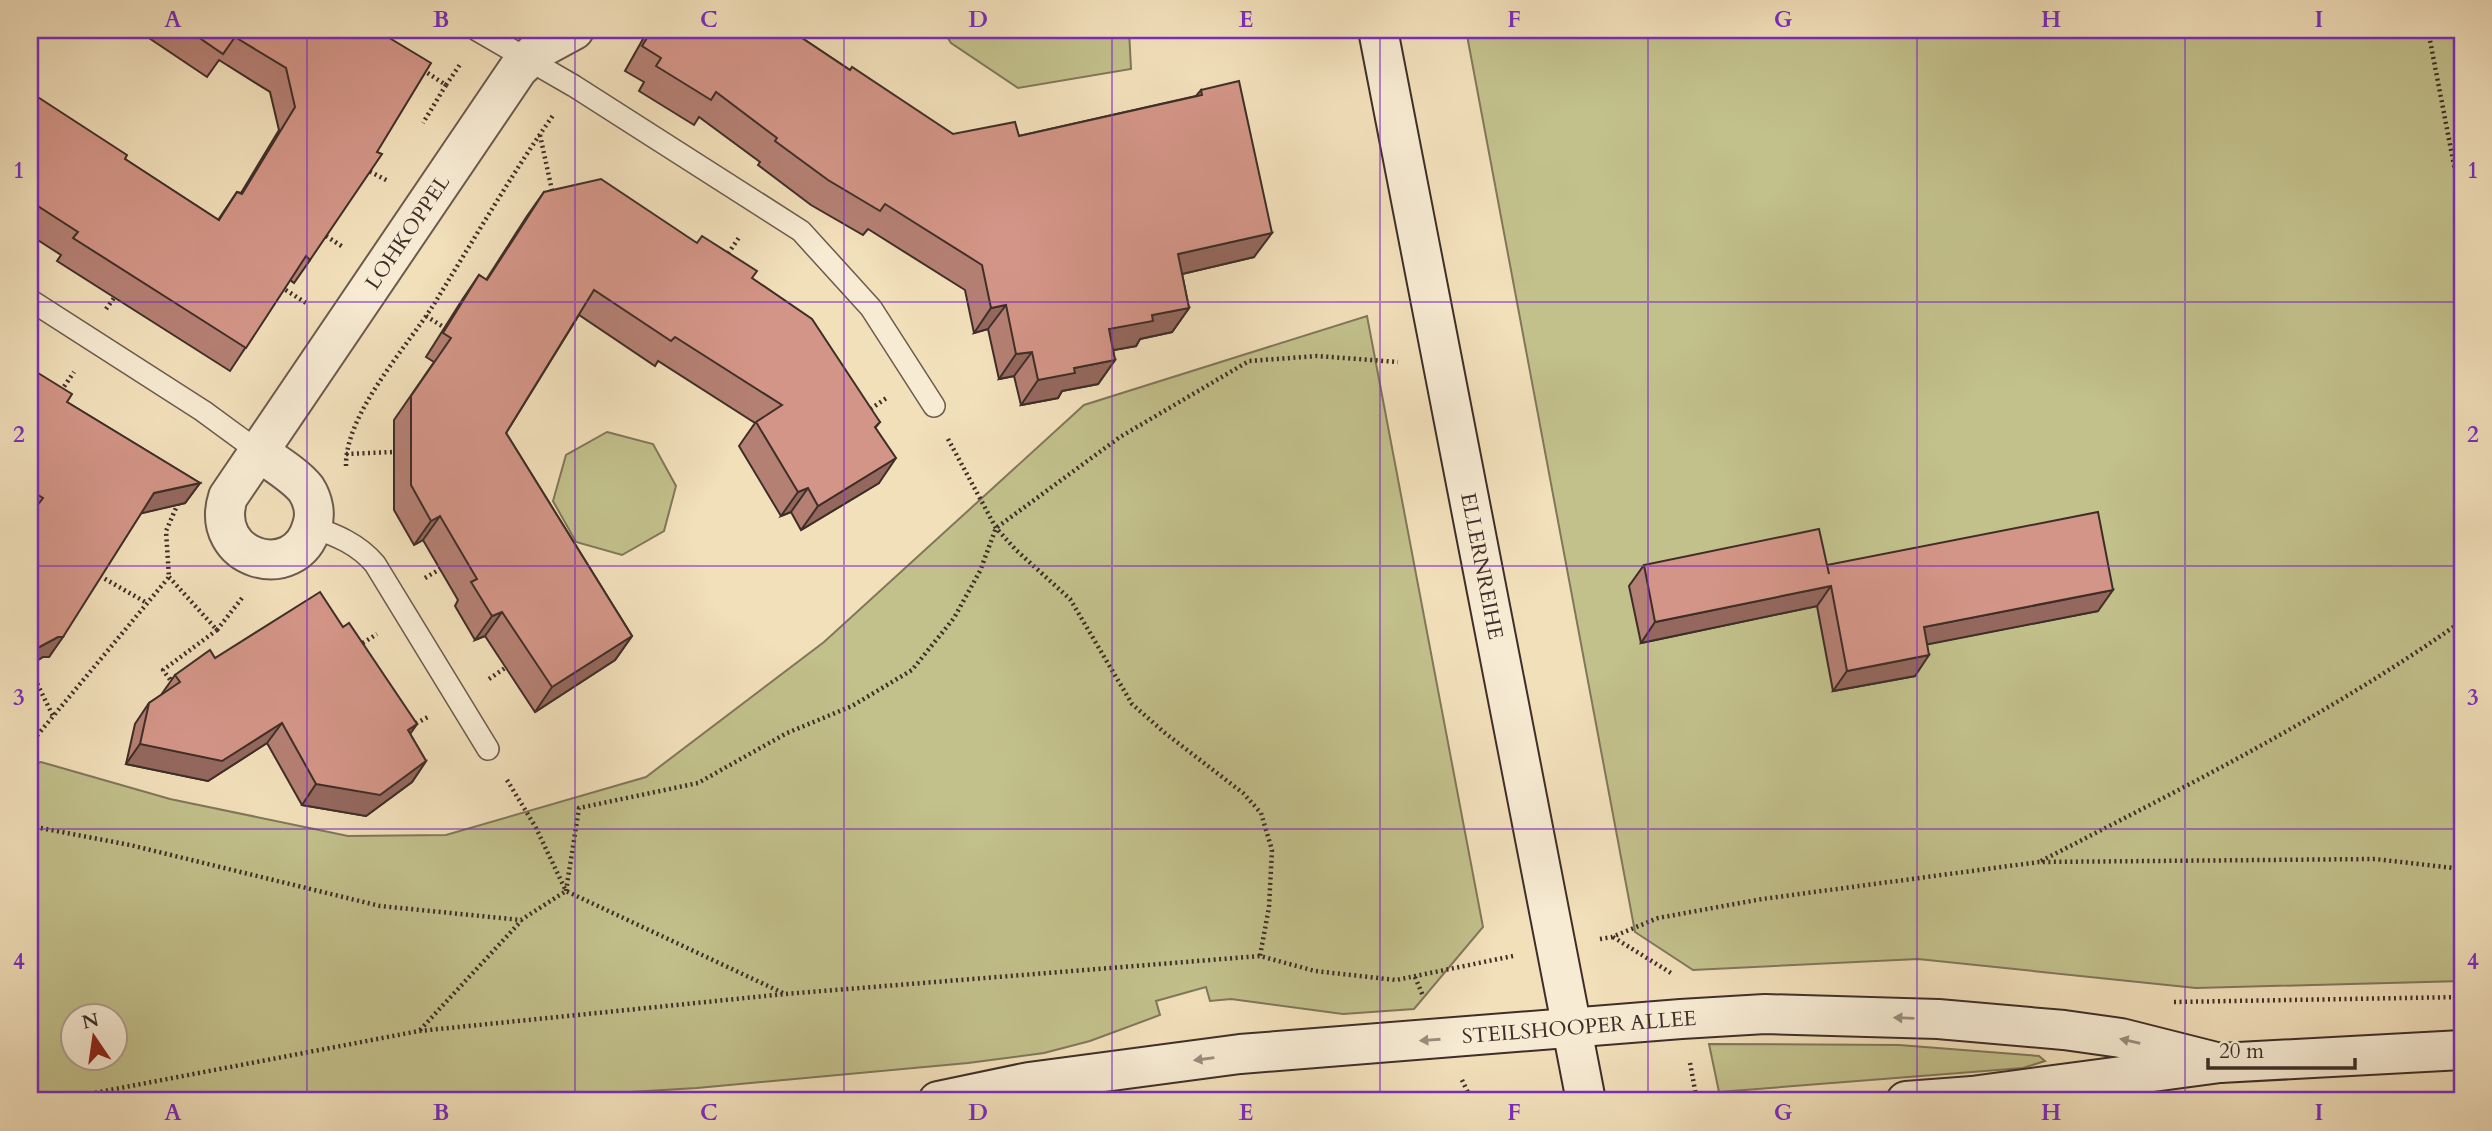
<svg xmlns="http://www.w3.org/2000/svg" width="2492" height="1131" viewBox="0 0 2492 1131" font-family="Cardo,serif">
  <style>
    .green { fill: #c2c08b; stroke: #80775a; stroke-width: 2; fill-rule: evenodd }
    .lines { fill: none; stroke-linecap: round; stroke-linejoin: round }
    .lane-casing { stroke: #6c5a4d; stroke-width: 24 }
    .street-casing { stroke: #6c5a4d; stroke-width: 42 }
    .secondary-casing { stroke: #3f2e28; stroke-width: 42 }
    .path { stroke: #3f2e28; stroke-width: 4.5; stroke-dasharray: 2 3.5; stroke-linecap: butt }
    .lane { stroke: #f7ebd3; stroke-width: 21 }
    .street { stroke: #f7ebd3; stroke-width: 38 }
    .secondary { stroke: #f7ebd3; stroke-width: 38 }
    .wall { fill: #b58074; stroke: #3f2e28; stroke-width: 2 }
    .shaded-wall { fill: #94685e; stroke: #3f2e28; stroke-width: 2 }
    .building { fill: #d39587; stroke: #3f2e28; stroke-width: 2 }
    .oneway { fill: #9b8c7e }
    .grid { fill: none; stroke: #7b2cbf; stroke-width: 2; stroke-opacity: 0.55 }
    .labels { text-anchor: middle; stroke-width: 7; stroke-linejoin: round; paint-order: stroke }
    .street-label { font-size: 21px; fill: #3f2e28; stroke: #f7ebd3 }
    .neatline { fill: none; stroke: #7b2cbf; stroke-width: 2.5 }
    .grid-label { font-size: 23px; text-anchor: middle; font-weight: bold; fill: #7b2cbf }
  </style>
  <rect width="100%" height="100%" fill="#f2e0bb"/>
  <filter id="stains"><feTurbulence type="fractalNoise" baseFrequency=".00286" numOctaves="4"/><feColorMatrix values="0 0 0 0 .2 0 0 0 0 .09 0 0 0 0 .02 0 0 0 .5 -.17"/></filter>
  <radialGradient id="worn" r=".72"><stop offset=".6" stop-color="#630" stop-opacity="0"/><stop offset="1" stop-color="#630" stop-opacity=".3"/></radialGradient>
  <g class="green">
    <path d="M 943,30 L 1129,30 L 1131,69 L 1018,88 L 951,43 Z"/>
    <path d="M 1466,30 L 2459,30 L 2462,47 L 2462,981 L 2196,988 L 1918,959 L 1693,970 L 1635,932 Z"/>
    <path d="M 1367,316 L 1483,927 L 1414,1009 L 1343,1014 L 1231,999 L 1210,1001 L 1206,987 L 1156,1001 L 1160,1015 L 1090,1041 L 1044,1053 L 968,1063 L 697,1088 L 479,1101 L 30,1101 L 30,765 L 41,762 L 170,799 L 348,836 L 446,835 L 646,777 L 824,642 L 1084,405 ZM 74,1016 L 116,1016 L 116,1058 L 74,1058 Z"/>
    <path d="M 607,432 L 653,444 L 676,486 L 664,531 L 622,555 L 576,542 L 553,501 L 566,455 Z"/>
    <path d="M 1709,1044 L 1899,1045 L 2039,1056 L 2045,1061 L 2023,1068 L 1719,1092 Z"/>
  </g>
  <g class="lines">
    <g class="lane-casing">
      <g id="lane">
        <path d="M 477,30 L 574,86 L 801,231 L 871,308 L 934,406"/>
        <path d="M 30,300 L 203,411 L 259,452"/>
        <path d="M 312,527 C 336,535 358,544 375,564 L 488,749"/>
      </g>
    </g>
    <g class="street-casing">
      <g id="street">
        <path id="s1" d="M 259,452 C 274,463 295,475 306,489 C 313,500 316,514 312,526 C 296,585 208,560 228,497 L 518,69 L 539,49 L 574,30"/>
      </g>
    </g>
    <g class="secondary-casing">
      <g id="secondary">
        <path id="s2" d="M 1378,30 L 1586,1101"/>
        <path id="s3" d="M 938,1101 L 1029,1082 L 1240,1054 L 1681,1019 L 1765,1014 L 1938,1019 L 2064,1030 L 2121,1038 L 2220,1063"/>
        <path d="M 1906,1101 L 1972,1096 L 2220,1063 L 2462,1050"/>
      </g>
    </g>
    <g class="path">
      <path d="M 2428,30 L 2462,207"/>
      <path d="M 423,70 L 446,85 L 423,123"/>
      <path d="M 446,85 L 461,63"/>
      <path d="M 540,135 L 553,195"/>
      <path d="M 365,169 L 388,181"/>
      <path d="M 326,236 L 343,247"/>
      <path d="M 725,258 L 740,236"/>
      <path d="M 281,287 L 306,303"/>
      <path d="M 106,309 L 114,298"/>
      <path d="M 426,316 L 445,328"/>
      <path d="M 61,391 L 74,372"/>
      <path d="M 866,412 L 888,397"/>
      <path d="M 948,439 L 996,528 L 1016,550 L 1070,599 L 1132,704 L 1165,733 L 1243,793 L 1261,813 L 1272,850 L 1269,907 L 1260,956"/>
      <path d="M 346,454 L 393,452"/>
      <path d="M 346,466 C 345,414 407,347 434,304 C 473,241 511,175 554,114"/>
      <path d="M 100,576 L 147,603"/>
      <path d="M 169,577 L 217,630 L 163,670 L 171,681 L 175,677"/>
      <path d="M 425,578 L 440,569"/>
      <path d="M 217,630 L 242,598"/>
      <path d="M 358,646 L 377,634"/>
      <path d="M 30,669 L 53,716"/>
      <path d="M 489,679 L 505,668"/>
      <path d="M 411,726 L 428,717"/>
      <path d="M 30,744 L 169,577 L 166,531 L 179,501"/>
      <path d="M 507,780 L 535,826 L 565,889"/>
      <path d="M 30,826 L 130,845 L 380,906 L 521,920 L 566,891 L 785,994"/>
      <path d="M 2041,861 C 2185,787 2329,715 2462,621"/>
      <path d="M 566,891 L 579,808 L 698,783 L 787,733 L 852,706 L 912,670 L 954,618 L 980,571 L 996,528 L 1120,437 L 1249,361 L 1317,356 L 1398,362"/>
      <path d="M 1613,937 L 1671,973"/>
      <path d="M 1600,939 L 1612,937 L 1658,918 L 1762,899 L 2039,862 L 2375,859 L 2462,869"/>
      <path d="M 1415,977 L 1423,996"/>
      <path d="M 2174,1002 L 2462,997"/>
      <path d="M 420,1030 L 521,921"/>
      <path d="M 1690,1063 L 1697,1101"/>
      <path d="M 1462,1080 L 1472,1101"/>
      <path d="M 52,1101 L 419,1031 L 785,994 L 1260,956 L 1315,971 L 1396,980 L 1513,956"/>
    </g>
    <use href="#lane" class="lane"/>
    <use href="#street" class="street"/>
    <use href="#secondary" class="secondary"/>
  </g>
  <g class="wall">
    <path d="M 137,30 L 376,30 L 310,260 L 294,283 L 290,280 L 230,371 L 57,261 L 61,255 L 30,235 L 30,92 L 125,159 L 218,220 L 237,192 L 241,193 L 279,130 L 270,92 L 219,60 L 207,77 Z"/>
    <path d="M 648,30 L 790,30 L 850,70 L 953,134 L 1019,136 L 1196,96 L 1201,90 L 1254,257 L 1182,274 L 1189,308 L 1172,332 L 1140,339 L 1136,346 L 1113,350 L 1115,360 L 1098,384 L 1062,391 L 1058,398 L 1021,405 L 1014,376 L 999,379 L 988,329 L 974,333 L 965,290 L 868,229 L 863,235 L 811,205 L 758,165 L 760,162 L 699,117 L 694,125 L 639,91 L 644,82 L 625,71 Z"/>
    <path d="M 544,192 L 697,243 L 752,278 L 880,422 L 875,428 L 879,483 L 801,530 L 791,512 L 781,516 L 739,446 L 755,423 L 658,361 L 655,366 L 579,315 L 506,433 L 632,636 L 615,660 L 535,712 L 485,636 L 475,640 L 455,606 L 458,600 L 423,540 L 414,545 L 394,510 L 394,420 L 434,362 L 426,357 L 462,300 L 479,275 L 486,280 L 527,216 Z"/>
    <path d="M 30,368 L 67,402 L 200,483 L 185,503 L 141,513 L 49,657 L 43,657 L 30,665 Z"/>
    <path d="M 1644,565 L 1827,565 L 2098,611 L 1927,644 L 1915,676 L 1833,691 L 1817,606 L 1641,643 L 1629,586 Z"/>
    <path d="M 343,627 L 417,724 L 410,734 L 426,761 L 412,782 L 366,816 L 302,805 L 267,743 L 208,781 L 126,764 L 135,724 L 149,703 L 161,695 L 175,675 L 215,658 Z"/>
  </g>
  <g class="shaded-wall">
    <path d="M 1272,233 L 1254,257 L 1161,279 L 1178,254 Z"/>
    <path d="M 1006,305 L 988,329 L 974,333 L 991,308 Z"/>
    <path d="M 1189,308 L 1172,332 L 1140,339 L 1136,346 L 1092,354 L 1109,329 L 1152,315 Z"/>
    <path d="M 1032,352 L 1014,376 L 999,379 L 1016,354 Z"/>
    <path d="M 1115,360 L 1098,384 L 1062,391 L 1058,398 L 1021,405 L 1038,380 L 1074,368 Z"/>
    <path d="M 896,458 L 879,483 L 801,530 L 818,506 Z"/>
    <path d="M 200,483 L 185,503 L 139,514 L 154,493 Z"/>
    <path d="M 808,488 L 791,512 L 781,516 L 798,492 Z"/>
    <path d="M 440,516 L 423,540 L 414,545 L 431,521 Z"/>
    <path d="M 1831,586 L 1817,606 L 1641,643 L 1655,622 Z"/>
    <path d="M 2113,590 L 2098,611 L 1909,648 L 1924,627 Z"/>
    <path d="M 502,612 L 485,636 L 475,640 L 492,616 Z"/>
    <path d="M 632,636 L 615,660 L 535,712 L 552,687 Z"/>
    <path d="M 58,637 L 63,637 L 49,657 L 43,657 L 30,665 L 30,652 Z"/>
    <path d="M 1929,655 L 1915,676 L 1833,691 L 1847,671 Z"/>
    <path d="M 282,723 L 267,743 L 208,781 L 126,764 L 140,744 Z"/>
    <path d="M 417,724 L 402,745 L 408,730 Z"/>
    <path d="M 426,761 L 412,782 L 366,816 L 302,805 L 316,784 Z"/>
  </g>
  <g class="building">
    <path d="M 188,30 L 376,30 L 431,63 L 377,152 L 382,154 L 310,260 L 306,256 L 246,348 L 73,238 L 78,232 L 30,201 L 30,92 L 127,155 L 125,159 L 219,220 L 237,192 L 242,194 L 295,107 L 286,68 L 235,37 L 223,54 Z"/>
    <path d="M 652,30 L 790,30 L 850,70 L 852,67 L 953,134 L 1015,122 L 1019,136 L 1202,95 L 1201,90 L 1239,81 L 1272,233 L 1178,254 L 1189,308 L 1152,315 L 1153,321 L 1109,329 L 1115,360 L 1074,368 L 1075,373 L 1038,380 L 1032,352 L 1016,354 L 1006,305 L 991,308 L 982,265 L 885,204 L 880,211 L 828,180 L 775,141 L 777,138 L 716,92 L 711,100 L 656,66 L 661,58 L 642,46 Z"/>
    <path d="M 601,179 L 697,243 L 702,236 L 757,271 L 752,278 L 812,319 L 880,422 L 875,427 L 896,458 L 818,506 L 808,488 L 798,492 L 756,422 L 782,405 L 675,337 L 671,341 L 594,290 L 506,433 L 632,636 L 552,687 L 502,612 L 492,616 L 471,582 L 477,579 L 440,516 L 431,521 L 411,485 L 411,396 L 451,338 L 443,333 L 479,275 L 487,280 L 544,192 Z"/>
    <path d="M 30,368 L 72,394 L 67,402 L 200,483 L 154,493 L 63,637 L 58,637 L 30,652 L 30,515 L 43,498 L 30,490 Z"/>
    <path d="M 2098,512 L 2113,590 L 1924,627 L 1929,655 L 1847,671 L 1831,586 L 1655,622 L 1644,565 L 1819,529 L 1829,574 L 1827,565 Z"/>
    <path d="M 320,592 L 343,627 L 349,623 L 417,724 L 408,730 L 426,761 L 380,795 L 316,784 L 282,723 L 222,761 L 140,744 L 149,703 L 180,682 L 175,675 L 210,650 L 215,658 Z"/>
  </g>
  <defs><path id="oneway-solid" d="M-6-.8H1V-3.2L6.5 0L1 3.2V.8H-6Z" transform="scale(1.75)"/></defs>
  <g class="oneway">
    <use href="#oneway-solid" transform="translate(1904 1018) rotate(-178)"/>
    <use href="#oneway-solid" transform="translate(1430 1040) rotate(176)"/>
    <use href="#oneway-solid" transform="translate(2130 1041) rotate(-167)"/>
    <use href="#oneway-solid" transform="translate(1204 1059) rotate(172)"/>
  </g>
  <path class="grid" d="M 307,30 L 307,1101M 575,30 L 575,1101M 844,30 L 844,1101M 1112,30 L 1112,1101M 1380,30 L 1380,1101M 1648,30 L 1648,1101M 1917,30 L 1917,1101M 2185,30 L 2185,1101M 30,302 L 2462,302M 30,566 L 2462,566M 30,829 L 2462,829"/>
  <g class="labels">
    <g class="street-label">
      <text dy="7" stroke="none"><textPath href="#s1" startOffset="565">LOHKOPPEL</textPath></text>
      <text dy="7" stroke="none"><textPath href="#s2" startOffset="546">ELLERNREIHE</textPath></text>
      <text dy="7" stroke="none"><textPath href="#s3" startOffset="646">STEILSHOOPER ALLEE</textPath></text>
    </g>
  </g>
  <rect width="2492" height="1131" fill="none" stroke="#f2e0bb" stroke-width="77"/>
  <g transform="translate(94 1037) rotate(347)"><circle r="33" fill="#f7ebd3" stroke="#ad9f8f" stroke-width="2"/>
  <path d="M0-5L12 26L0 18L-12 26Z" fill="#8f2418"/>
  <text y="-10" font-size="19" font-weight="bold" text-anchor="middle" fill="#3f2e28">N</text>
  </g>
  <path d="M2208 1058v10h147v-10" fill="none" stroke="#3f2e28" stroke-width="3.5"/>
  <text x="2219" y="1058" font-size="21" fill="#3f2e28" stroke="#f7ebd3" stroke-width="5" paint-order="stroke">20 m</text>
  <rect x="38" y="38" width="2416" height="1054" class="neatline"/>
  <g class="grid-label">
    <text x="173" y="27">A</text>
    <text x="441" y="27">B</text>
    <text x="709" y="27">C</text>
    <text x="978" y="27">D</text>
    <text x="1246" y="27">E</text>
    <text x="1514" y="27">F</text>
    <text x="1783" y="27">G</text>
    <text x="2051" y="27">H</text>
    <text x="2319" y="27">I</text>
    <text x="19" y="178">1</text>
    <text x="2473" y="178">1</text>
    <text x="19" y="442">2</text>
    <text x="2473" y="442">2</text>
    <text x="19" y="705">3</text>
    <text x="2473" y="705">3</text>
    <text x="19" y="969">4</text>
    <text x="2473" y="969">4</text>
    <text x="173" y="1120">A</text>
    <text x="441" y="1120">B</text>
    <text x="709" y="1120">C</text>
    <text x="978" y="1120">D</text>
    <text x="1246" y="1120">E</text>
    <text x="1514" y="1120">F</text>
    <text x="1783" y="1120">G</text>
    <text x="2051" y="1120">H</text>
    <text x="2319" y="1120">I</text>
  </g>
  <rect width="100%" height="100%" filter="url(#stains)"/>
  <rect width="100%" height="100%" fill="url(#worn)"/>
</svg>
